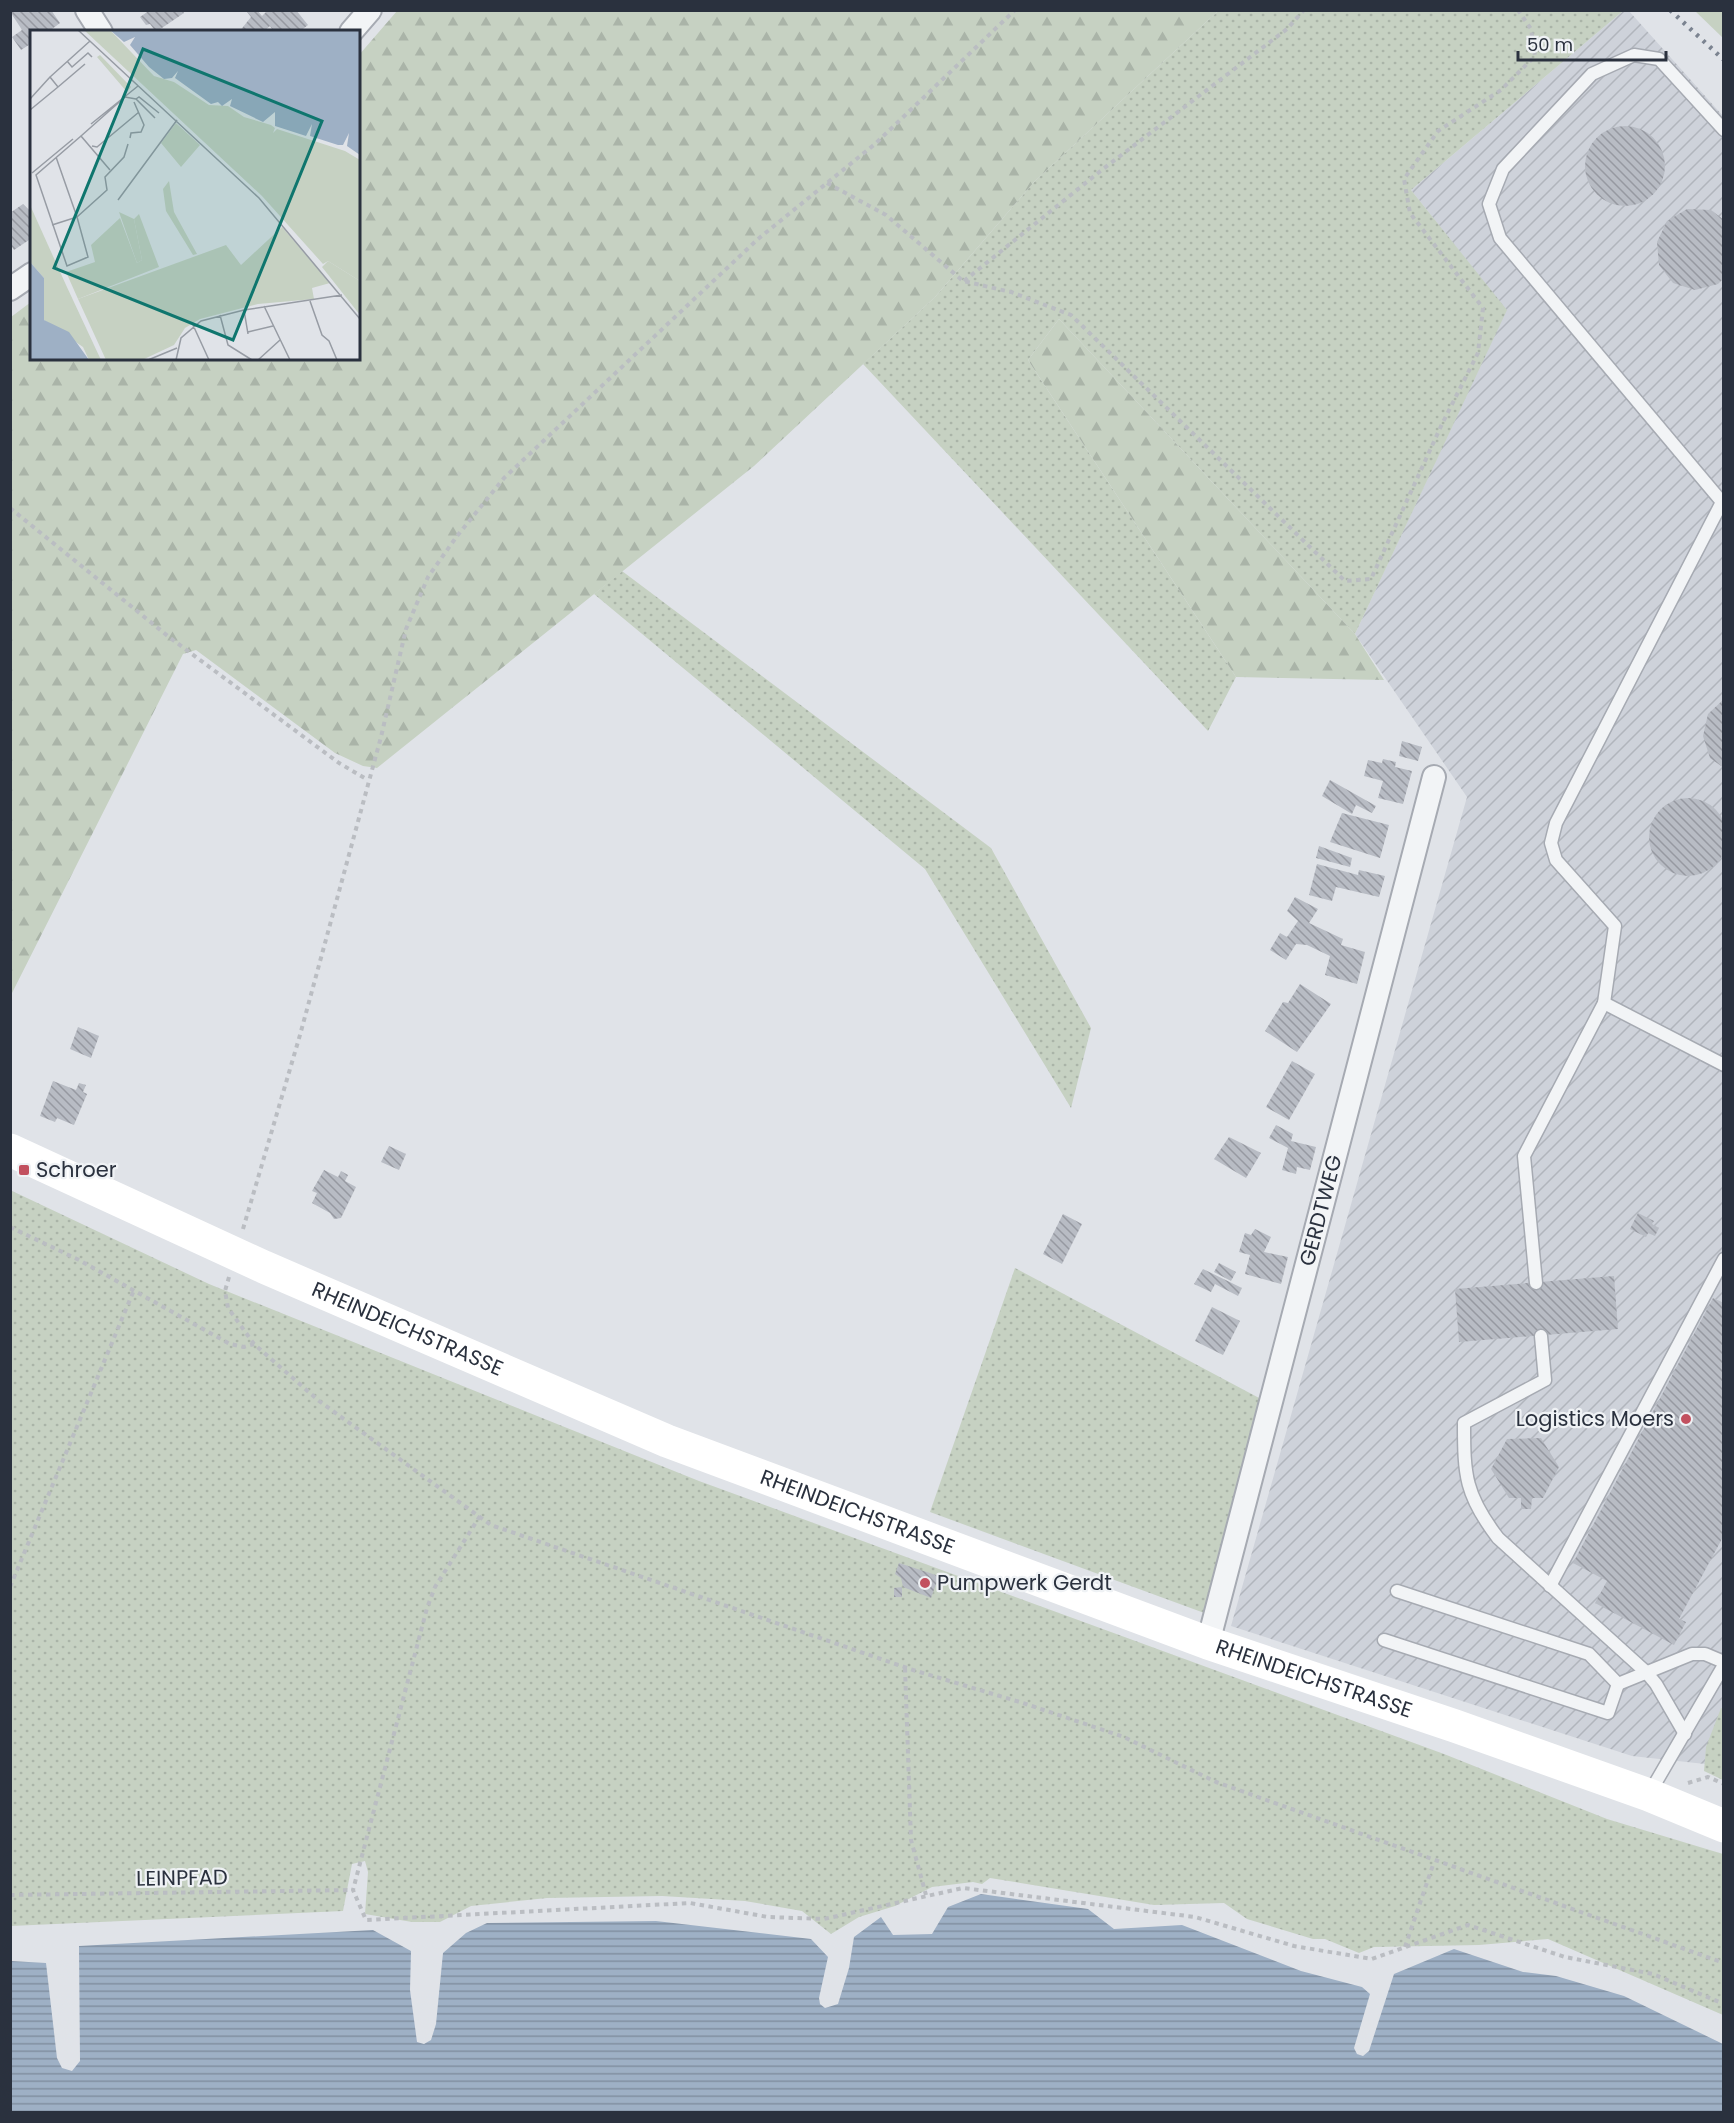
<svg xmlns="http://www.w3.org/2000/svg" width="1734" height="2123" viewBox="0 0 1734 2123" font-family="Poppins,sans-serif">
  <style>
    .industrial { fill: url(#industrial-furrows) }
    .grass { fill: url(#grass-dots) }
    .forest { fill: url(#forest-firs) }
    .park { fill: #c6d1c2 }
    .water { fill: url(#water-rules) }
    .building { fill: url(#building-back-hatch) }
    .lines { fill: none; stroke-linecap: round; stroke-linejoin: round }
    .service-casing { stroke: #a6aab2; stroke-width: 15 }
    .minor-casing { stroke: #a6aab2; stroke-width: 26 }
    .path { stroke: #babdc2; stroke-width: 4; stroke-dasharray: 4.5 4.5; stroke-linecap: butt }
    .service { stroke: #f2f4f6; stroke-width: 12 }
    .minor { stroke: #f2f4f6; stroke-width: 22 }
    .secondary { stroke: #fff; stroke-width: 33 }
    .rail { stroke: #7b8390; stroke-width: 4.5; stroke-dasharray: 3 6; stroke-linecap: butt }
    .poi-dot { fill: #c2505f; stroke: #eff2f5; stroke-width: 2 }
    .labels { text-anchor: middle; stroke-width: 4.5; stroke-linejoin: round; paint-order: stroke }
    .poi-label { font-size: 21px; fill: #2a313e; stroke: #eff2f5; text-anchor: start }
    .street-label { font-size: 21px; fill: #2a313e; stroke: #eff2f5 }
    .inset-road { fill: none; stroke: #979ca4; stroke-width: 1.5 }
    .view { fill: #0f766e; fill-opacity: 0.15; stroke: #0f766e; stroke-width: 3 }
    .inset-edge { fill: none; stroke: #2a313e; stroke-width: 3 }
  </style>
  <defs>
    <pattern id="industrial-furrows" width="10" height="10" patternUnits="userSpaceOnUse" patternTransform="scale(1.5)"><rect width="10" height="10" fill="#ced2da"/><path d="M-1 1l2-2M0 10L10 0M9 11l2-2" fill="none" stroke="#b1b5bc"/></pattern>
    <pattern id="grass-dots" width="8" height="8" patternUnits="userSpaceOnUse" patternTransform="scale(1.5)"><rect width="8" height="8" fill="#c6d1c2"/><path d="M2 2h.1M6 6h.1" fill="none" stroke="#aab4a8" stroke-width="1.8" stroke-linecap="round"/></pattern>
    <pattern id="forest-firs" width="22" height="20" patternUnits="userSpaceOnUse" patternTransform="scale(1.5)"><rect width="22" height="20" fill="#c6d1c2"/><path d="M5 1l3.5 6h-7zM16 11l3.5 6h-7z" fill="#aab4a8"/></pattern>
    <pattern id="water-rules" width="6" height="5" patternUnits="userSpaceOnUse" patternTransform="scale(1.5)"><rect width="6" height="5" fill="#9eb0c5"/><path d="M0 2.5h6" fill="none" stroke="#8190a1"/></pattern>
    <pattern id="building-back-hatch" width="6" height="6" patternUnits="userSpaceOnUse" patternTransform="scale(1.5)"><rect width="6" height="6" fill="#b8bcc4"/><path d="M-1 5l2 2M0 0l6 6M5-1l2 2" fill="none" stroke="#9699a1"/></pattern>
  </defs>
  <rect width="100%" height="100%" fill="#e0e3e8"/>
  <path class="industrial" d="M 1623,11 L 1629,11 L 1723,116 L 1723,1770 L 1714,1765 L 1632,1756 L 1231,1626 L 1467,797 L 1355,634 L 1506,310 L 1411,190 Z"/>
  <g class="grass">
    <path d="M 1218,11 L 1623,11 L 1411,190 L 1507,310 L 1355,634 L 1059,319 L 1028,360 L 1236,677 L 1208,731 L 863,364 L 935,297 L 1034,182 Z"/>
    <path d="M 622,571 L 991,848 L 1091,1028 L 1071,1108 L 925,869 L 594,594 Z"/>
    <path d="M 10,1190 L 209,1284 L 699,1481 L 1444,1754 L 1607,1819 L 1723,1854 L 1723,2015 L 1548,1939 L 1479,1945 L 1374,1947 L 1359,1953 L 1325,1939 L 1313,1939 L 1247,1919 L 1224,1903 L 1154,1905 L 990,1878 L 982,1884 L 973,1882 L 932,1887 L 895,1906 L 859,1917 L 831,1934 L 802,1911 L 745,1901 L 662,1896 L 547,1898 L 471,1906 L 440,1922 L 412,1922 L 365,1914 L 368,1872 L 365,1861 L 352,1864 L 343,1911 L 11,1926 Z"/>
    <path d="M 1015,1268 L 1261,1399 L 1207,1614 L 930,1512 Z"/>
    <path d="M 1721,1708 L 1724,1709 L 1723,1780 L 1704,1771 L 1706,1747 Z"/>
  </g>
  <g class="forest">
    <path d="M 397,11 L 1218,11 L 1034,182 L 935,297 L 754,466 L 377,768 L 363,766 L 335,753 L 196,650 L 183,654 L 11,995 L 11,317 L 31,302 L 32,358 L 358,358 L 359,55 Z"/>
    <path d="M 1059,319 L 1355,634 L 1384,680 L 1236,677 L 1028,360 Z"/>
  </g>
  <path class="park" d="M 1695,11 L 1723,11 L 1723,38 Z"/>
  <path class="water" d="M 981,1894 L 1088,1909 L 1114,1929 L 1182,1925 L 1301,1971 L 1362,1987 L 1370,1994 L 1354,2048 L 1357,2054 L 1363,2056 L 1369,2051 L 1394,1974 L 1454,1949 L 1523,1972 L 1556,1976 L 1624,1996 L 1723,2044 L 1723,2112 L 11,2112 L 11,1961 L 46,1963 L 57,2058 L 62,2068 L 72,2071 L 80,2061 L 79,1946 L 373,1930 L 411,1951 L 410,1990 L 417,2042 L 424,2044 L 431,2040 L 436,2024 L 443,1953 L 466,1933 L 487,1923 L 656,1921 L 811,1939 L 828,1957 L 819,1998 L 820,2004 L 825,2008 L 838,2004 L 849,1968 L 854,1937 L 881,1917 L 893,1935 L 932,1934 L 948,1907 Z"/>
  <g class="building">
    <path d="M 14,10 L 51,10 L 60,23 L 48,32 L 32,32 L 32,43 L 21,50 L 12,37 L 22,30 L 11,13 Z"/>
    <path d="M 150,10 L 182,10 L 184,13 L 156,32 L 150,24 L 146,25 L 140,17 Z"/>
    <path d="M 249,10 L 257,10 L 262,16 L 268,10 L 296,10 L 308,25 L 299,32 L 274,32 L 270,26 L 263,32 L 239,32 L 251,17 L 247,12 Z"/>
    <circle cx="1625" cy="166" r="40"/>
    <path d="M 23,204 L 32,213 L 32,238 L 14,250 L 10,244 L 10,213 Z"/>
    <path d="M 1687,209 L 1711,210 L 1724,220 L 1724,278 L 1718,284 L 1695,290 L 1673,283 L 1659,265 L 1657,242 L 1667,221 Z"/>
    <path d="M 1724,699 L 1724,768 L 1710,758 L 1703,736 L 1708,714 Z"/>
    <path d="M 1402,741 L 1422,747 L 1418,761 L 1399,756 Z"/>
    <path d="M 1383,759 L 1396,762 L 1395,767 L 1412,771 L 1403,804 L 1378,798 L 1383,781 L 1364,776 L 1368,760 L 1382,763 Z"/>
    <path d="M 1330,780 L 1376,806 L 1372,813 L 1356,805 L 1352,814 L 1322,796 Z"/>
    <circle cx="1688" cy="837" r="39"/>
    <path d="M 1342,813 L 1389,825 L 1380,858 L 1330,842 Z"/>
    <path d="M 1319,846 L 1352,858 L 1350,867 L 1316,858 Z"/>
    <path d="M 1317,864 L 1358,875 L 1359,870 L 1385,876 L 1379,897 L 1336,887 L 1332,901 L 1309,895 Z"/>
    <path d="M 1295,897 L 1318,909 L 1309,923 L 1343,939 L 1341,945 L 1365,952 L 1357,984 L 1325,975 L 1330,956 L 1307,945 L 1296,944 L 1286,960 L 1270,950 L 1280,933 L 1287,937 L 1298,921 L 1287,911 Z"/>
    <path d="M 1300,984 L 1331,1004 L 1297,1052 L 1265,1031 L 1283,1002 L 1288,1003 Z"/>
    <path d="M 78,1027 L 99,1036 L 91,1058 L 70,1049 Z"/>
    <path d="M 1292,1061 L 1315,1074 L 1289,1120 L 1266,1107 Z"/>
    <path d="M 53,1081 L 76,1090 L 79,1083 L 86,1085 L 83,1092 L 87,1094 L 74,1125 L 57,1118 L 55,1122 L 40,1116 Z"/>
    <path d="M 1276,1125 L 1293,1134 L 1291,1141 L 1316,1147 L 1310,1170 L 1297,1167 L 1296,1174 L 1282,1170 L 1288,1148 L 1269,1138 Z"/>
    <path d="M 1229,1137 L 1261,1153 L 1246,1178 L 1214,1159 Z"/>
    <path d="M 389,1146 L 406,1154 L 399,1170 L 381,1162 Z"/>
    <path d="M 324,1170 L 338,1177 L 341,1171 L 348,1175 L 345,1181 L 356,1187 L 341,1218 L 334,1219 L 330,1213 L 312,1203 L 317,1193 L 312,1191 Z"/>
    <path d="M 1638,1213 L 1654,1221 L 1652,1224 L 1659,1228 L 1655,1236 L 1648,1233 L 1646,1237 L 1630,1229 Z"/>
    <path d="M 1063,1214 L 1082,1224 L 1062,1264 L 1043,1254 Z"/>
    <path d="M 1255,1229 L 1271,1237 L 1264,1252 L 1288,1257 L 1281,1284 L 1245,1274 L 1250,1255 L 1239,1252 L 1245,1233 L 1251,1235 Z"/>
    <path d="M 1219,1263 L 1236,1272 L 1231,1281 L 1214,1272 Z"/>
    <path d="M 1203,1269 L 1242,1288 L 1238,1296 L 1215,1284 L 1211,1292 L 1194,1284 Z"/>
    <path d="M 1614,1276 L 1618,1329 L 1459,1342 L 1455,1289 Z"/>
    <path d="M 1713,1298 L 1724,1303 L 1724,1535 L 1679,1619 L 1686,1622 L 1674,1645 L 1595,1603 L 1607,1581 L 1573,1563 Z"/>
    <path d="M 1212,1307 L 1240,1321 L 1223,1355 L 1195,1341 Z"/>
    <path d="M 1541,1438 L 1559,1467 L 1543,1498 L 1532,1498 L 1531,1509 L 1521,1509 L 1521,1498 L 1509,1498 L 1491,1469 L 1507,1439 Z"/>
    <path d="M 899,1563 L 939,1576 L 931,1598 L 903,1587 L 901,1578 L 895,1574 Z"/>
    <path d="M 902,1587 L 902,1597 L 894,1597 L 894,1588 Z"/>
  </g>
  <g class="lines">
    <g class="service-casing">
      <g id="service">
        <path d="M 1604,1003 L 1724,1065"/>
        <path d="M 1536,1283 L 1524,1156 L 1604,1003 L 1615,926 L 1556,860 L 1551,843 L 1556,823 L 1722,502 L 1500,238 L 1489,204 L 1503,169 L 1592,74 L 1634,55 L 1659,59 L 1724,130"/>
        <path d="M 1541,1336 L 1545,1380 L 1464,1423 C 1464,1475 1465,1495 1498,1538 L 1646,1672 L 1656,1684 L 1685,1734"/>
        <path d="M 1550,1586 L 1724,1259"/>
        <path d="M 1397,1591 L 1589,1654 L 1618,1684 L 1692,1654 L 1705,1654 L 1724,1662"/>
        <path d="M 1384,1640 L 1608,1713 L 1618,1684"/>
        <path d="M 1649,1794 L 1724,1665"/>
      </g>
    </g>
    <g class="minor-casing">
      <g id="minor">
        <path d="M 87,10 L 101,32"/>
        <path d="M 351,32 L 370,10"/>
        <path d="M 10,289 L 32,274"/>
        <path id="s1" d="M 1208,1643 L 1434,777"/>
      </g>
    </g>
    <g class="path">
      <path d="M 827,183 L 886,215 L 963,281 L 1011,292 L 1071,315 L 1345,581 L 1371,579 L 1442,424 L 1478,353 L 1483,308 L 1410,213 L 1404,179 L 1438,131 L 1501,90 L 1535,56 L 1531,29 L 1518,10"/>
      <path d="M 964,281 L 1103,169 L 1287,29 L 1304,10"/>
      <path d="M 10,508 L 169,637 L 339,763 L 368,780"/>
      <path d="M 10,1227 L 79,1260 L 230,1344 L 244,1347 L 254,1344"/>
      <path d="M 243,1229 L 300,1035 L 381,737 L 406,629 L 428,577 L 457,536 L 504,478 L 758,239 L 875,144 L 1015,10"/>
      <path d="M 229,1277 L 225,1291 L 228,1308 L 254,1344 L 319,1401 L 491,1525 L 913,1670 L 1023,1703 L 1124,1737 L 1216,1782 L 1724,1963"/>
      <path d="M 480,1516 L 435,1587 L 427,1608 L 353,1890 L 366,1920 L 690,1903 L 768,1917 L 824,1919 L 963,1888 L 1195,1917 L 1294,1946 L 1372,1959 L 1468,1925 L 1565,1957 L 1653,1974 L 1724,2004"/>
      <path d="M 10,1587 L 134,1290"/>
      <path d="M 905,1668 L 911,1840 L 926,1895"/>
      <path d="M 1688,1783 L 1708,1777 L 1724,1784"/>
      <path d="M 10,1895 L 353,1890"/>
      <path d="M 1405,1947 L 1434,1862"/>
    </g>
    <use href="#service" class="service"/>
    <use href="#minor" class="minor"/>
    <path class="secondary" id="s2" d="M 10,1150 L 264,1267 L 667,1441 L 1208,1643 L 1455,1726 L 1649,1795 L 1724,1826"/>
    <path class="rail" d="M 1670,10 L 1724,60"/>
  </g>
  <g class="poi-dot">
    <rect x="18" y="1164" width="12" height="12" rx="3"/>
    <circle cx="1686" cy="1419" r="6"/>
    <circle cx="925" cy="1583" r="6"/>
  </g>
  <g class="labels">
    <g class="poi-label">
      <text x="36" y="1177">Schroer</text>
      <text x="1674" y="1426" text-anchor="end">Logistics Moers</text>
      <text x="937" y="1590">Pumpwerk Gerdt</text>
    </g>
    <g class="street-label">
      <text dy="7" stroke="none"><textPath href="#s1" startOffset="447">GERDTWEG</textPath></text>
      <text dy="7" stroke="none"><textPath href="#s2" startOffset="436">RHEINDEICHSTRASSE</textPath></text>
      <text dy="7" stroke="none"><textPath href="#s2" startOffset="922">RHEINDEICHSTRASSE</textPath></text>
      <text dy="7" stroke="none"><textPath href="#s2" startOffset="1408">RHEINDEICHSTRASSE</textPath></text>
      <text transform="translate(182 1878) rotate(-1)" y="7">LEINPFAD</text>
    </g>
  </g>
  <g transform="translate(30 30)">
    <rect width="330" height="330" fill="#e0e3e8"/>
    <path d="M 54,0 L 80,0 L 124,46 L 144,52 L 179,75 L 198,76 L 214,87 L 241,95 L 245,98 L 243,103 L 247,99 L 315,121 L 330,130 L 330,251 L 298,231 L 293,234 L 232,166 ZM 70,25 L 101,57 L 97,62 L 67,27 ZM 146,93 L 170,115 L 151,137 L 131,113 ZM 139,151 L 144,182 L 167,224 L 163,225 L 136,181 L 133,159 ZM 109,184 L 129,237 L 48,269 L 36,242 L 65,232 L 61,215 L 90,188 L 107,233 L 112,230 L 104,189 Z" fill="#c6d1c2"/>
    <path d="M 89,182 L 104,189 L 112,230 L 107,233 ZM 252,197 L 300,253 L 282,258 L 284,269 L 228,274 L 170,289 L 155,298 L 144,315 L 112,330 L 76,330 L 48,269 L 196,215 L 211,235 ZM 298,231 L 330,251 L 330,285 L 292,237 Z" fill="#c6d1c2"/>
    <path d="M 0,175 L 36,255 L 71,330 L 59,330 L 53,317 L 14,290 L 14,248 L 0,232 Z" fill="#c6d1c2"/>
    <path d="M 80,0 L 330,0 L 330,125 L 317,116 L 319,103 L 313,115 L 308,115 L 280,106 L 282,94 L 276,106 L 245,96 L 245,82 L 233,92 L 200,76 L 202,69 L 192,76 L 188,72 L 181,74 L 145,48 L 148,41 L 142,48 L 134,49 L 119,37 L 100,15 L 105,7 L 94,12 ZM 0,232 L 14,248 L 14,290 L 39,302 L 59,330 L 0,330 Z" fill="#9eb0c5"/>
    <path class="inset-road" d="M 48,0 L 229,168 L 330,289M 37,31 L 42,37 L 58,23 L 62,27M 55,34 L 28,57 L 20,47 L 60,11M 0,69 L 20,47M 106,69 L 109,67 L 129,83M 0,80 L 28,57M 61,94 L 108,56M 51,106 L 6,145 L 37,236 L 58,227 L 47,187 L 77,160 L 75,147 L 94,127 L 98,114M 100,108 L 101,103 L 111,102 L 114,95 L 104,72M 62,116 L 67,117 L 109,82M 80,140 L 51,106 L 95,67 L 106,69 L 125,88M 2,143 L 43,109M 88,170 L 147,90M 22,195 L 47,187 L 26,127M 280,271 L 292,305 L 299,311 L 307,330M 234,276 L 260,330M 214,280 L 218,304M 190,285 L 198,315 L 222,330M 163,295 L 179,330M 218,302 L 243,296M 118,330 L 147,318M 146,330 L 151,308 L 171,291 L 214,280 L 312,265M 228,330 L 250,310"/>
    <path class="view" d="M 113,19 L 292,91 L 203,310 L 24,238 Z"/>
    <rect width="330" height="330" class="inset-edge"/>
  </g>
  <rect width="1734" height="2123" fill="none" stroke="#2a313e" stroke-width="24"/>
  <path d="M1518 51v9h148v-9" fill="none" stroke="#2a313e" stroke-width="3"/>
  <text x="1527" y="51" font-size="18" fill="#2a313e" stroke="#eff2f5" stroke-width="4.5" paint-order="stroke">50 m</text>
</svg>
